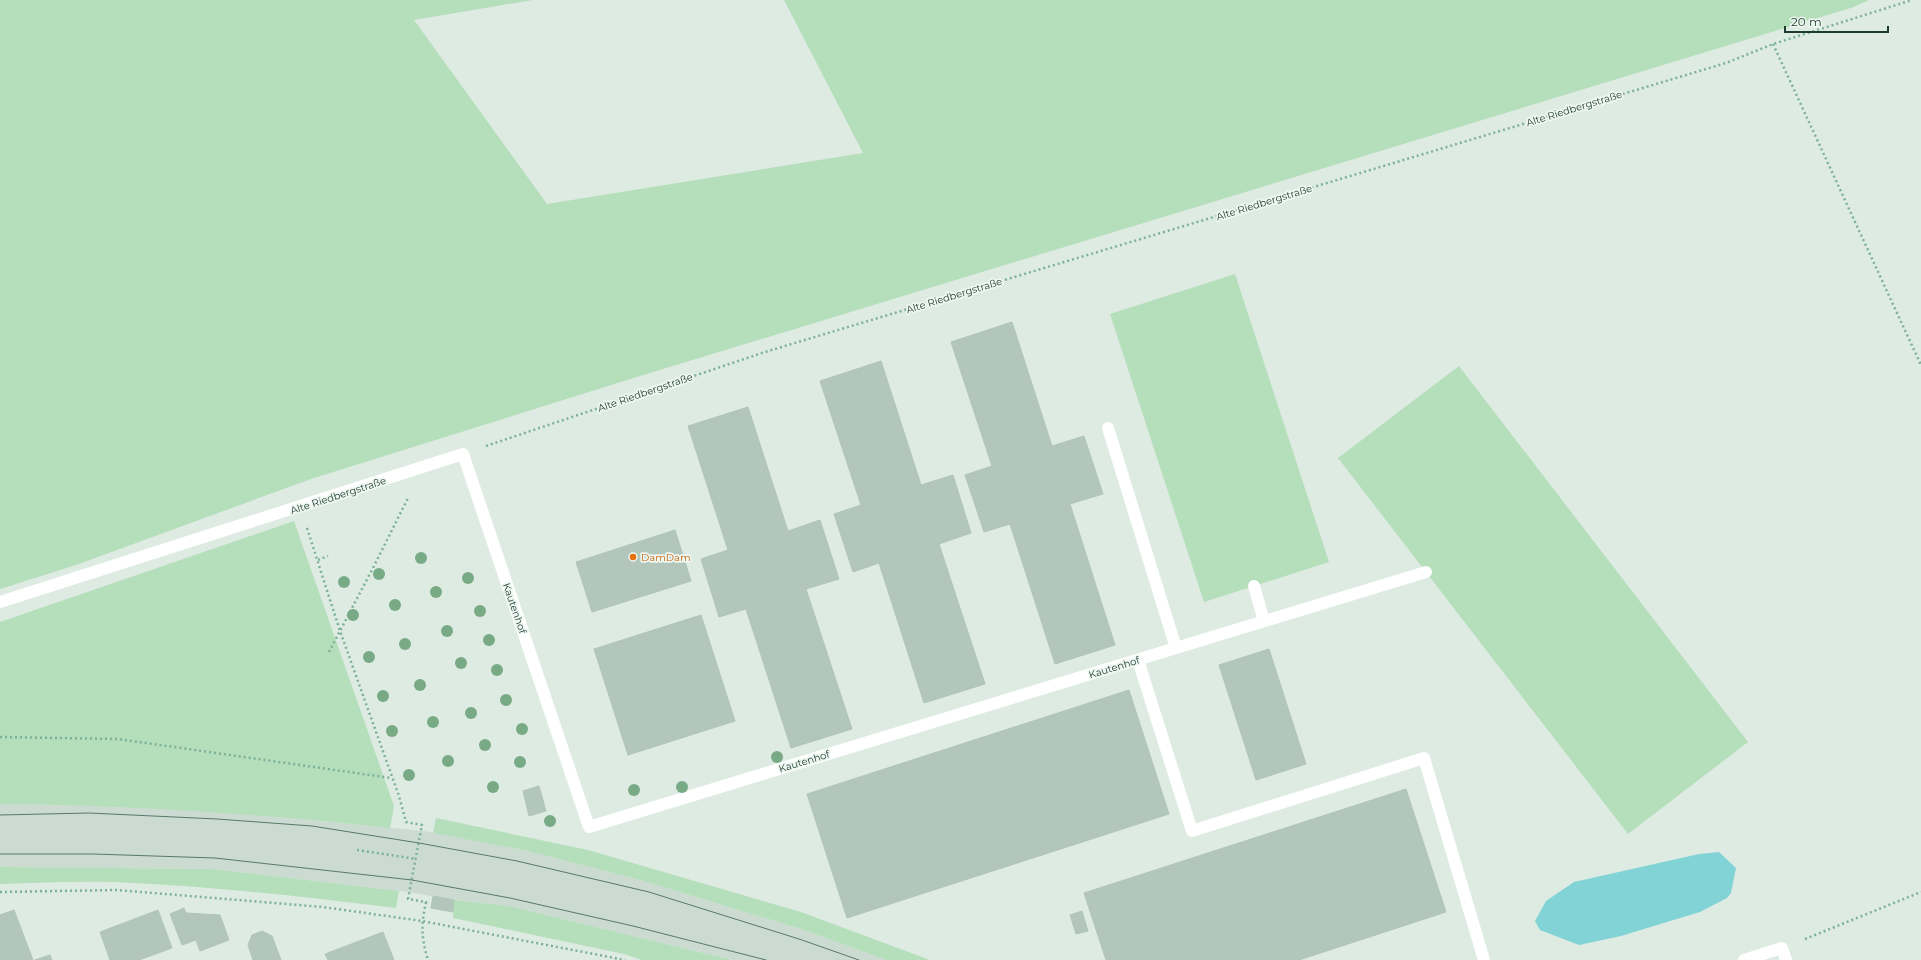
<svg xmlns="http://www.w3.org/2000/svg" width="1921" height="960" viewBox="0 0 1921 960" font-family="Montserrat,sans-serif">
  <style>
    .built { fill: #ccdbd2 }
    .green { fill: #b5deba }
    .water { fill: #81d3d5 }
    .building { fill: #b3c6bc; stroke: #b0c5b9 }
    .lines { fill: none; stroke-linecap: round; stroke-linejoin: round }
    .path { stroke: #7cb199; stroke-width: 2.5; stroke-dasharray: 2 3; stroke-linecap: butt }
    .lane { stroke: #fff; stroke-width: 12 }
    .tram { stroke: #58786b; stroke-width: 1 }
    .tree { fill: #79aa86 }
    .food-dot { fill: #e8710a; stroke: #eef7f2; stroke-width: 1.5 }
    .labels { text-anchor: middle; stroke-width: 3.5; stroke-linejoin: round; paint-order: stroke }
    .street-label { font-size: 10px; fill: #1e3b30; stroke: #eef7f2 }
    .food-label { font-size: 10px; fill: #c56008; stroke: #eef7f2; text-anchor: start }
  </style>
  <rect width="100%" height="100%" fill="#deebe3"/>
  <path class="built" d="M 0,804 L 90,805 L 217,811 L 424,831 L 524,850 L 644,881 L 801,929 L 887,960 L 732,960 L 509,906 L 454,900 L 408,892 L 213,869 L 0,867 Z"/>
  <g class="green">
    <path d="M 0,0 L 533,0 L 414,20 L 547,204 L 863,153 L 784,0 L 1869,0 L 1854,7 L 640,376 L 311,479 L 76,565 L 0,589 Z"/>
    <path d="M 1235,274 L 1329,562 L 1204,602 L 1110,314 Z"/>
    <path d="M 1459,366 L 1748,742 L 1628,834 L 1338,458 Z"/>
    <path d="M 294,521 L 394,806 L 390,828 C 260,814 131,805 0,804 L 0,622 Z"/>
    <path d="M 436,818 L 588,850 L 801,912 L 930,960 L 887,960 L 801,929 L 644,881 L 524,850 L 433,833 Z"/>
    <path d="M 0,867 L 213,869 L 399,891 L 396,908 C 302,896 207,886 112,882 C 75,881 37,883 0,884 Z"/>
    <path d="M 454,900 L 509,906 L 732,960 L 642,960 L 624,954 L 453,918 Z"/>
  </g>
  <path class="water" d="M 1719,852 L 1736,868 L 1731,893 L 1727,898 L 1700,912 L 1621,936 L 1579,945 L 1540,930 L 1535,921 L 1546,901 L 1574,882 L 1699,854 Z"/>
  <g class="building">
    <path d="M 1012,322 L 1052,446 L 1084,436 L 1103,494 L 1070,504 L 1115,645 L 1055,664 L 1010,524 L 984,532 L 965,475 L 992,466 L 951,342 Z"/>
    <path d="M 881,361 L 921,485 L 953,475 L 971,533 L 939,544 L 985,684 L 924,703 L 879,563 L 853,572 L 834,514 L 861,505 L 820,381 Z"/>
    <path d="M 748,407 L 788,531 L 820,520 L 839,579 L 806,589 L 852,729 L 791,748 L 746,609 L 719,617 L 701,559 L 728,550 L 688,426 Z"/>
    <path d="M 675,530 L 691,581 L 592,612 L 576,562 Z"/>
    <path d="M 701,615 L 735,721 L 628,755 L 594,649 Z"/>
    <path d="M 1269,649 L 1306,764 L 1256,780 L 1219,665 Z"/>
    <path d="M 1129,690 L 1169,814 L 847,918 L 807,794 Z"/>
    <path d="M 539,786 L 546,811 L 529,816 L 523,791 Z"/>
    <path d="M 1406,789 L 1446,912 L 1299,960 L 1106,960 L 1084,893 Z"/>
    <path d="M 433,896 L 454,900 L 453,912 L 431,908 Z"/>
    <path d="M 184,908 L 196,940 L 182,945 L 170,914 Z"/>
    <path d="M 14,910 L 33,960 L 0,960 L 0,915 Z"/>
    <path d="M 158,910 L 172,948 L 139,960 L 110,960 L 100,932 Z"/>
    <path d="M 1082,911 L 1088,931 L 1076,934 L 1070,915 Z"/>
    <path d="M 186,913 L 220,915 L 229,940 L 200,951 Z"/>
    <path d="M 262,931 L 272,936 L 281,960 L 253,960 L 248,945 L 252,935 Z"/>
    <path d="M 383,932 L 394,960 L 328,960 L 325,954 Z"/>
    <path d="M 50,955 L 52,960 L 35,960 Z"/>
  </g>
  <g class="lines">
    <g class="path">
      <path d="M 1773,44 L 1921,365"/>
      <path d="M 486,446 L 765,352 L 1726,63 L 1773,44 L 1912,0"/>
      <path d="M 307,528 L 340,631 L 399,796 L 406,822 L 422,825 L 408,899 L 426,902 C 421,925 421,937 428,960"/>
      <path d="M 318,560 L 328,556"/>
      <path d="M 329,652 L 374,566 L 408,498"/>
      <path d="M 0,737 L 118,739 L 391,778"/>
      <path d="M 357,850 L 416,859"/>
      <path d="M 0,892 L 117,890 L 323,907 L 422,921 L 625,960"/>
      <path d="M 1805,939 L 1921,892"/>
    </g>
    <g class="lane">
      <path d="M 1254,586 L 1264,621"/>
      <path d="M 0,602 L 463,454 L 589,827 L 1176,648 L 1108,428"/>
      <path d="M 1176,648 L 1426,572"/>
      <path d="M 1138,660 L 1192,831 L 1424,758 L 1484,960"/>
      <path d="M 1744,960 L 1782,948 L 1786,960"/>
    </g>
    <g class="tram">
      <path d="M 0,815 L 89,813 L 217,819 L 312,826 L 419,843 L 517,861 L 649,892 L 799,939 L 859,960"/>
      <path d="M 0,854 L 93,854 L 215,858 L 412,880 L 510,898 L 633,926 L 766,960"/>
    </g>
  </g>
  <g class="tree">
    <circle cx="421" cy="558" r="6"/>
    <circle cx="379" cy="574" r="6"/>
    <circle cx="468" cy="578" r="6"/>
    <circle cx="344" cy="582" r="6"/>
    <circle cx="436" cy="592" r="6"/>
    <circle cx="395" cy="605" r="6"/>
    <circle cx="480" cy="611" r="6"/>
    <circle cx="353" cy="615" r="6"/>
    <circle cx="447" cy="631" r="6"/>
    <circle cx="489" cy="640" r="6"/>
    <circle cx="405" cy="644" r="6"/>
    <circle cx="369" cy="657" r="6"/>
    <circle cx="461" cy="663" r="6"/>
    <circle cx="497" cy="670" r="6"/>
    <circle cx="420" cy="685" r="6"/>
    <circle cx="383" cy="696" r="6"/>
    <circle cx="506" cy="700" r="6"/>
    <circle cx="471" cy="713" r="6"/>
    <circle cx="433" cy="722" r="6"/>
    <circle cx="522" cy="729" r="6"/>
    <circle cx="392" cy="731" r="6"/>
    <circle cx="485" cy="745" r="6"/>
    <circle cx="777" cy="757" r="6"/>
    <circle cx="448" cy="761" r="6"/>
    <circle cx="520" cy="762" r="6"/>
    <circle cx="409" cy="775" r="6"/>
    <circle cx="493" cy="787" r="6"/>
    <circle cx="682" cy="787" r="6"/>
    <circle cx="634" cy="790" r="6"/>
    <circle cx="550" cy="821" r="6"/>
  </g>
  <circle class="food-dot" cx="633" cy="557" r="4"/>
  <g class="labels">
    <g class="street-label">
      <text transform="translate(1574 108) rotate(-17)" y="4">Alte Riedbergstraße</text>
      <text transform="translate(1264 202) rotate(-17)" y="4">Alte Riedbergstraße</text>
      <text transform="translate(954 295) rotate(-17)" y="4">Alte Riedbergstraße</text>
      <text transform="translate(645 392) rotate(-19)" y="4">Alte Riedbergstraße</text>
      <text transform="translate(338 495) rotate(-18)" y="4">Alte Riedbergstraße</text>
      <text transform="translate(515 608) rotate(71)" y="4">Kautenhof</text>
      <text transform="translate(1114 667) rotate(-17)" y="4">Kautenhof</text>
      <text transform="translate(804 761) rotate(-17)" y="4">Kautenhof</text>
    </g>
    <g class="food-label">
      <text x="641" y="561">DamDam</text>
    </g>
  </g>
  <path d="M1785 26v6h103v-6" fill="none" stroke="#1e3b30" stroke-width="2"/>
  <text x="1791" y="26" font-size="12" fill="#1e3b30" stroke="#eef7f2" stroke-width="3" paint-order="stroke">20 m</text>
</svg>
